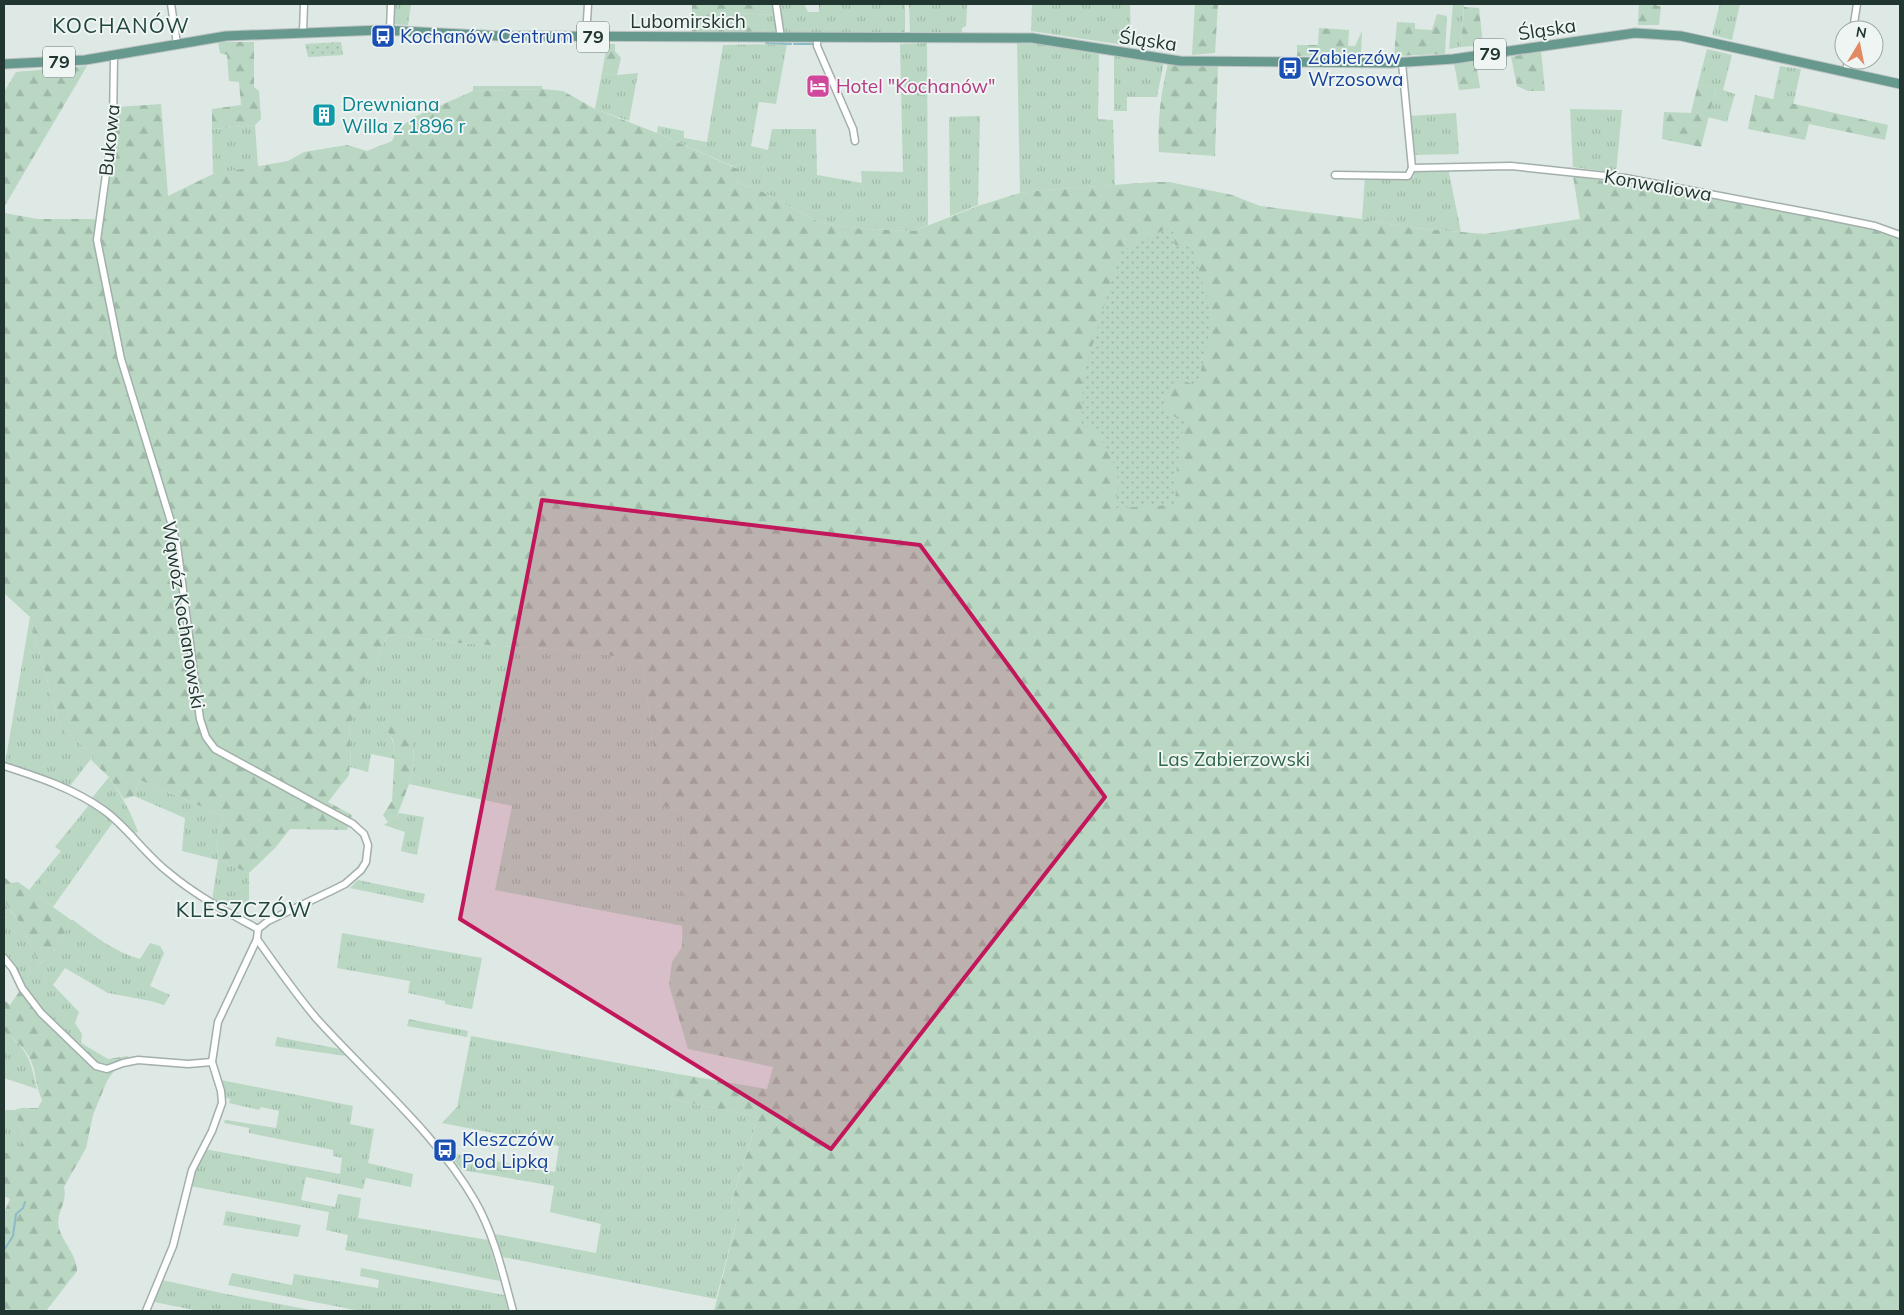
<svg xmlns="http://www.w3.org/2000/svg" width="1904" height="1315" viewBox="0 0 1904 1315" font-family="Mulish,sans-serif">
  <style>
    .grass { fill: url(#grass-tufts) }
    .forest { fill: url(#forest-firs) }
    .park { fill: url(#park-dots) }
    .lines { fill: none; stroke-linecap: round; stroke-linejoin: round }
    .stream { stroke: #8cbbc8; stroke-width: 2 }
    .minor-casing { stroke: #a2afab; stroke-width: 9 }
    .major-casing { stroke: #bdc3c1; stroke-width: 11 }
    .minor { stroke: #fff; stroke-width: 6 }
    .major { stroke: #68998f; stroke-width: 9 }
    .marked { fill: #c2185b; fill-opacity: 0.2; stroke: #c2185b; stroke-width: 4; stroke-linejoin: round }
    .labels { text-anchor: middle; stroke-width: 4; stroke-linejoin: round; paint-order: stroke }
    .shield { fill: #eef5f2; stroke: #5f6f6b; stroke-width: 1 }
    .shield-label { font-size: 18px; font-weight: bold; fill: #223631 }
    .street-label { font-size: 19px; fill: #223631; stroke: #eef5f2 }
    .transit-label { font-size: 19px; fill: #164399; stroke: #eef5f2; text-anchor: start }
    .hotel-label { font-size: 19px; fill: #b23c85; stroke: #eef5f2; text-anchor: start }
    .culture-label { font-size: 19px; fill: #0d838f; stroke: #eef5f2; text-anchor: start }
    .park-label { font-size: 19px; fill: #316849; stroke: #eef5f2 }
    .quarter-label { font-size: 21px; letter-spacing: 1px; fill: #20453e; stroke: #eef5f2 }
  </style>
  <defs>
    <pattern id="grass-tufts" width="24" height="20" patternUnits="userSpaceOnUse" patternTransform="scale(1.25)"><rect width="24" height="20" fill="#b9d7c3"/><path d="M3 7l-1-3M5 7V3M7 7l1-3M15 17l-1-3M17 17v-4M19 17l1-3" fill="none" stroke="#9fb9a8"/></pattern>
    <pattern id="forest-firs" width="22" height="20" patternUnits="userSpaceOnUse" patternTransform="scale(1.25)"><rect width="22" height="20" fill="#b9d7c3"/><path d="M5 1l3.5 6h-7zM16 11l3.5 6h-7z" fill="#9fb9a8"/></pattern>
    <pattern id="park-dots" width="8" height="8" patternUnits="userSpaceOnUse" patternTransform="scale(1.25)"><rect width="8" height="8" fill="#b9d7c3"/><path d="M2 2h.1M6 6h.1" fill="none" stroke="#9fb9a8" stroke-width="1.8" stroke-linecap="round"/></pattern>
  </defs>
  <rect width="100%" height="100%" fill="#dee8e4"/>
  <g class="grass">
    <path d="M 389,4 L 411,4 L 408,25 L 387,24 Z"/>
    <path d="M 772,4 L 804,4 L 808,12 L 819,12 L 819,4 L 905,4 L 905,32 L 764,33 L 765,26 L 736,24 L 735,13 L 775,15 Z"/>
    <path d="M 909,4 L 967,4 L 966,26 L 962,28 L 962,33 L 910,32 Z"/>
    <path d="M 1032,4 L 1130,4 L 1131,46 L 1031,31 Z"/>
    <path d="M 1453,4 L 1464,4 L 1461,47 L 1449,49 Z"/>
    <path d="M 1720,4 L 1740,4 L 1732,40 L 1712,35 Z"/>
    <path d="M 927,43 L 928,225 L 914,231 L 864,229 L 820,223 L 761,191 L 736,182 L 737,168 L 657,133 L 658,126 L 684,131 L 684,138 L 707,142 L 723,45 L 787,44 L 776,104 L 759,102 L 751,146 L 768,150 L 772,129 L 816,129 L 817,175 L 862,183 L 861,171 L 903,172 L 900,44 Z"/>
    <path d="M 1017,43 L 1044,44 L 1099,52 L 1098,119 L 1113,120 L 1115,185 L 1045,190 L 1020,193 Z"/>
    <path d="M 1707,49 L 1732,55 L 1723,90 L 1735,94 L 1727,122 L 1708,117 L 1716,89 L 1698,84 Z"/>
    <path d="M 1114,54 L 1164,62 L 1157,97 L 1127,97 L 1127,111 L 1114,111 Z"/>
    <path d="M 1780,66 L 1801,69 L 1793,105 L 1773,100 Z"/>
    <path d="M 602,73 L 617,75 L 638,73 L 629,121 L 595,109 Z"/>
    <path d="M 473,86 L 542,86 L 542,89 L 473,91 Z"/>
    <path d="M 1570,109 L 1622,110 L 1616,173 L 1573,167 Z"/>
    <path d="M 1456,113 L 1459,154 L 1413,155 L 1409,116 Z"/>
    <path d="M 980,116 L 978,205 L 950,216 L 949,117 Z"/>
    <path d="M 255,125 L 258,167 L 213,174 L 212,129 Z"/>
    <path d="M 1413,168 L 1448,168 L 1461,232 L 1413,228 L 1362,219 L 1365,177 L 1414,177 Z"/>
    <path d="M 30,617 L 58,720 L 64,731 L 94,755 L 70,786 L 33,772 L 5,764 Z"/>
    <path d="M 388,635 L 459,643 L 595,652 L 643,663 L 661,805 L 684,812 L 683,926 L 495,890 L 512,806 L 409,784 L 414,764 L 414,750 L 383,724 C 391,736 396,745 395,759 L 371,754 L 368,772 L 350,767 L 351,749 L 349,723 L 355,717 L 364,682 L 372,662 L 375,663 Z"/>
    <path d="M 109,777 C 121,795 131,812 138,832 L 130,834 L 103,807 L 92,798 Z"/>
    <path d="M 140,780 L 223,816 L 217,836 L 218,860 L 249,873 L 249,905 L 223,906 L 212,901 L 218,860 L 182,851 L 185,818 L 134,796 Z"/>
    <path d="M 89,805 L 113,822 L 53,907 L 29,890 L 61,851 L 55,847 Z"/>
    <path d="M 399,813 L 424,817 L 417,855 L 401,851 L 405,832 L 384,825 L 397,816 Z"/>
    <path d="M 358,880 L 425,894 L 423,903 L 350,888 Z"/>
    <path d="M 4,902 L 21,924 L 39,965 L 58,947 L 71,920 L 73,920 C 94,936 115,952 140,959 L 150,943 L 160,946 L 164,953 L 150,986 L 170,995 L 164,1005 L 151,1001 L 108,993 L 65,968 L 53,985 L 79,1012 L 75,1023 L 82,1034 L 81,1043 L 74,1045 L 21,989 L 18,971 L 11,960 L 4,954 L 4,920 L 6,917 L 4,915 Z"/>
    <path d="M 342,933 L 482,958 L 472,1009 L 445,1004 L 445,1001 L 408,993 L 410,981 L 337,968 Z"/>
    <path d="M 409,1019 L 468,1031 L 467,1037 L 407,1026 Z"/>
    <path d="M 4,1031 C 29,1051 30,1059 37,1089 L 4,1078 Z"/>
    <path d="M 471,1036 L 678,1074 L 671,1099 L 758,1117 L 731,1203 L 740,1208 L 716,1299 L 503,1257 L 495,1234 L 596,1253 L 601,1224 L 550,1212 L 554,1186 L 462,1170 L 446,1152 L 555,1172 L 559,1146 L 442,1123 L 457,1107 Z"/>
    <path d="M 277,1037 L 340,1049 L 346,1056 L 275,1046 Z"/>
    <path d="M 221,1080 L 353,1106 L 350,1124 L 374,1129 L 368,1163 L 413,1174 L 411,1187 L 366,1178 L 363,1189 L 306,1177 L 301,1200 L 335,1207 L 338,1194 L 361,1198 L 358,1218 L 488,1240 L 500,1281 L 345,1250 L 348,1235 L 326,1230 L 329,1212 L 190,1186 L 204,1149 L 340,1174 L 342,1158 L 333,1156 L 333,1150 L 249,1133 L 249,1128 L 224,1123 L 225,1120 L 276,1128 L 279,1111 L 261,1107 L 259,1110 L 229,1103 L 230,1099 L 226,1098 Z"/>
    <path d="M 4,1110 L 14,1110 L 25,1139 L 14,1153 L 4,1153 Z"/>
    <path d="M 226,1211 L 301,1225 L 298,1237 L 223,1225 Z"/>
    <path d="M 361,1268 L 504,1295 L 508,1311 L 360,1311 L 228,1285 L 232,1273 L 292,1285 L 294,1274 L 378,1288 L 379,1280 L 360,1276 Z"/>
    <path d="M 162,1280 L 226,1294 L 316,1311 L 199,1311 L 154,1302 Z"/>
  </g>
  <g class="forest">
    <path d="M 692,4 L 772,4 L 776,15 L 735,13 L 736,24 L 765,26 L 764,33 L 692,32 Z"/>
    <path d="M 1195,4 L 1218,4 L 1215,53 L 1192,55 Z"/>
    <path d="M 1639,4 L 1656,4 L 1657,6 L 1661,6 L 1659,25 L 1638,25 Z"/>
    <path d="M 1464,7 L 1479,8 L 1483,45 L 1461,47 Z"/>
    <path d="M 1437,14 L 1447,16 L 1445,54 L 1394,56 L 1397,22 L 1415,23 L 1415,29 L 1432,30 Z"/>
    <path d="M 1319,28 L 1349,30 L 1348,46 L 1355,46 L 1362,31 L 1361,54 L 1297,56 L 1297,45 L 1318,45 Z"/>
    <path d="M 218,42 L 254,42 L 254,87 L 259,91 L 261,119 L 255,125 L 212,129 L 212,109 L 241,105 L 239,82 L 229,81 L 227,55 L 220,53 Z"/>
    <path d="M 607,44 L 615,44 L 615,51 L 621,58 L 617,75 L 602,73 Z"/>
    <path d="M 1541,50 L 1545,91 L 1528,91 L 1517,86 L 1511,57 Z"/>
    <path d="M 1476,62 L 1480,88 L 1459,90 L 1454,63 Z"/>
    <path d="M 1168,63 L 1218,65 L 1215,156 L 1159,152 C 1157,121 1161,93 1168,63 Z"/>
    <path d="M 87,66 L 4,207 L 4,92 L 16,72 Z"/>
    <path d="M 1698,84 L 1716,89 L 1701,147 L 1662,139 L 1664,112 L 1691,113 Z"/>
    <path d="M 542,89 L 563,91 L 595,109 L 657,133 L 738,169 L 736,182 L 761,191 L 820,223 L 864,229 L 914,231 L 978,206 L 1020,193 L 1045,190 L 1155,182 L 1169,182 L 1232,195 L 1260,206 L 1362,219 L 1413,228 L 1485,234 L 1580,219 L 1573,176 L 1833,218 L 1900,237 L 1900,1311 L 714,1311 L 740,1208 L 731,1204 L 758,1117 L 671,1099 L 678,1074 L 767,1089 L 773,1067 L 688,1049 L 669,985 L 672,962 L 682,947 L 684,812 L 661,805 L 643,663 L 595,652 L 459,643 L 388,635 L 375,663 L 372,663 C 363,683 361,686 368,708 L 364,715 L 355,717 L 349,723 L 351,749 L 349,775 L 328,802 L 352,815 L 347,830 L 290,829 L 275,848 L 249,873 L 218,860 L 217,836 L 223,816 L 140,780 L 134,796 L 124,799 L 109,777 L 91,760 L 94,755 L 64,731 L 58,720 L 30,617 L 4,593 L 4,213 L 38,219 L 93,219 L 101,221 L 117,107 L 161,104 L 168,196 L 213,174 L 288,161 L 304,152 L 347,145 L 367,151 L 392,141 L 397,131 L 412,118 L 473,91 Z"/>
    <path d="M 1755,95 L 1888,125 L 1885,140 L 1809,124 L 1805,140 L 1748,129 Z"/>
    <path d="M 386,719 L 394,723 L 413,737 L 414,764 L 409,784 L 397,816 L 388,822 L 383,815 L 392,801 L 395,750 L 393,740 L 383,724 Z"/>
    <path d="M 4,877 L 11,883 L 18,882 L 71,920 L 58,947 L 39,965 L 21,924 L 4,901 Z"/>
    <path d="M 21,989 L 74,1045 L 81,1043 L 108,1059 L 128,1056 L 131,1064 L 114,1071 L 107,1081 L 93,1115 L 86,1148 L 64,1187 C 68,1204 55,1213 59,1228 C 63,1243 77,1255 77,1271 L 46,1311 L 4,1311 L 4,1213 L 10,1199 L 4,1196 L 4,1153 L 14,1153 L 25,1139 L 14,1110 L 22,1108 L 38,1108 L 42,1100 C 36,1087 36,1073 31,1061 C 26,1048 14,1039 4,1031 L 4,1000 L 10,1005 Z"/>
  </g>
  <g class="park">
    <path d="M 341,42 L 343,55 L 308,57 L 305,44 Z"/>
    <path d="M 1172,226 L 1175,245 L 1192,247 L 1211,312 L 1207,346 L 1197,386 L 1177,378 L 1163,397 L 1166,409 L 1175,417 L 1185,416 L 1177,467 L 1175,505 L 1115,508 L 1119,482 L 1110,453 L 1093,427 L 1082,427 L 1083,377 L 1120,252 Z"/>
  </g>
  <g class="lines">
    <g class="stream">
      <path d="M 766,43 L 791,44"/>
      <path d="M 794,44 L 814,44"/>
      <path d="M 4,1250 L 13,1236 L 16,1214 L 23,1208 L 25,1202"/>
    </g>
    <g class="minor-casing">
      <g id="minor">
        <path d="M 171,4 L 177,44"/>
        <path d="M 776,4 L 781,38"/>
        <path d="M 390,30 L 391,4"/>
        <path d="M 1853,30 L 1857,4"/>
        <path d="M 303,32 L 304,4"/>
        <path d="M 586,37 L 588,4"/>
        <path d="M 817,39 L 817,46 L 853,129 L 855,141"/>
        <path d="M 114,56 L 113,123 L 97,240 L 121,359 L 171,522 L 177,545 L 200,719 L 206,737 L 215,749 L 353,824 L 364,834 L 368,845 L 366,862 L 361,870 L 345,884 L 331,891 L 268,921 L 258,929 L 257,939 L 218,1022 L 212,1062 L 221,1091 L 222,1103 L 212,1131 L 192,1170 L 173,1246 L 146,1311"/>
        <path d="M 1402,63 L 1412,168"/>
        <path d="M 1846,72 L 1848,60"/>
        <path d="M 1335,175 L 1408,176 L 1412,168 L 1511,166 L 1625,178 L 1821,215 L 1875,226 L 1900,235"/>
        <path d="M 4,766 C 38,777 75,789 105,811 C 128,828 145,854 168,872 C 195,895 227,912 258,929"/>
        <path d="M 257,939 C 276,966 295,993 316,1018 C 368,1076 436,1133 475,1201 C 494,1234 503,1274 513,1311"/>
        <path d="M 4,958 L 13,969 L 22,988 L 41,1013 L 96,1066 L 107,1069 L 123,1063 L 138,1060 L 188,1064 L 212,1062"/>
      </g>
    </g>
    <g class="major-casing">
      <path id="major" d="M 4,64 L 85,60 L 226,36 L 381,30 L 501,36 L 1032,38 L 1180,61 L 1391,63 L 1453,59 L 1635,33 L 1681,36 L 1900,84"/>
    </g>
    <use href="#minor" class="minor"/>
    <use href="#major" class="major"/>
  </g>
  <path class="marked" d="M 542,500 L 920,545 L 1105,797 L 831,1149 L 460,919 Z"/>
  <defs>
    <g id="bus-square" transform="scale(1.25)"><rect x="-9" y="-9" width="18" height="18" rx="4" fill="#1a4fb4" stroke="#eef5f2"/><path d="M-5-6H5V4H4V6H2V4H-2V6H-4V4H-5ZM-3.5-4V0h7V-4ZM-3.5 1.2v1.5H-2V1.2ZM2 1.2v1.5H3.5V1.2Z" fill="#fff"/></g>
    <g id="hotel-square" transform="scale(1.25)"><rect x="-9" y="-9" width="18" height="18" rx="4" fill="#d1479c" stroke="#eef5f2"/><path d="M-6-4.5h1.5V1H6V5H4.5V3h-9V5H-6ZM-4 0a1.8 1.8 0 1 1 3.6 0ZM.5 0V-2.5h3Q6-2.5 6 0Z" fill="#fff"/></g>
    <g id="building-square" transform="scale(1.25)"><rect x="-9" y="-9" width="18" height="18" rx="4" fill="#0f9aa8" stroke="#eef5f2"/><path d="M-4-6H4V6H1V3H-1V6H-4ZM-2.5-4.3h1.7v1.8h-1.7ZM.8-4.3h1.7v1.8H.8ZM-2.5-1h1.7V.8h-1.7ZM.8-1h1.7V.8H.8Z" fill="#fff"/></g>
  </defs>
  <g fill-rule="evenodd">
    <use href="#bus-square" x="383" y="36"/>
    <use href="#bus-square" x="1290" y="68"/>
    <use href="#hotel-square" x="818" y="86"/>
    <use href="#building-square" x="324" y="115"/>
    <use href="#bus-square" x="445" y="1150"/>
  </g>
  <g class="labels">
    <g class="shield">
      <rect x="577" y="21.5" width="32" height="31" rx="4"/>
      <rect x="1474" y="38.5" width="32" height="31" rx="4"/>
      <rect x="43" y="46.5" width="32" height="31" rx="4"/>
    </g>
    <g class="shield-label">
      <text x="593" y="43">79</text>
      <text x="1490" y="60">79</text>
      <text x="59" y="68">79</text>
    </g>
    <g class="street-label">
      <text x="688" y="28">Lubomirskich</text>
      <text transform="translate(1547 29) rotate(-9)" y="7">Śląska</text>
      <text transform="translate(1148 40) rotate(8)" y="7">Śląska</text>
      <text transform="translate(109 140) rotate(-84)" y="7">Bukowa</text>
      <text transform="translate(1658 185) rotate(10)" y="7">Konwaliowa</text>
      <text transform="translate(184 615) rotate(81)" y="7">Wąwóz Kochanowski</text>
    </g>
    <g class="transit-label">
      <text x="400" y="43">Kochanów Centrum</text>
      <text x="1308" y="64">Zabierzów<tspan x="1308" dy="22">Wrzosowa</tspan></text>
      <text x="462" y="1146">Kleszczów<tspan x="462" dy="22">Pod Lipką</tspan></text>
    </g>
    <g class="hotel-label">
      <text x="836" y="93">Hotel "Kochanów"</text>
    </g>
    <g class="culture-label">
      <text x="342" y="111">Drewniana<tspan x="342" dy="22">Willa z 1896 r</tspan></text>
    </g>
    <g class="park-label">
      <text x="1234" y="766">Las Zabierzowski</text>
    </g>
    <g class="quarter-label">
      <text x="121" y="33">KOCHANÓW</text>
      <text x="244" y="917">KLESZCZÓW</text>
    </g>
  </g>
  <rect width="1904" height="1315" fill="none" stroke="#223631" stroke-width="10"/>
  <g transform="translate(1859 45) rotate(10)"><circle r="24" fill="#eef5f2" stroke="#9ca9a5"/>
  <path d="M0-4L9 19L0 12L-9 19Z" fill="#e28863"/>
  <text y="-8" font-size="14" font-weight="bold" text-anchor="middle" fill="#223631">N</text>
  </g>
</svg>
